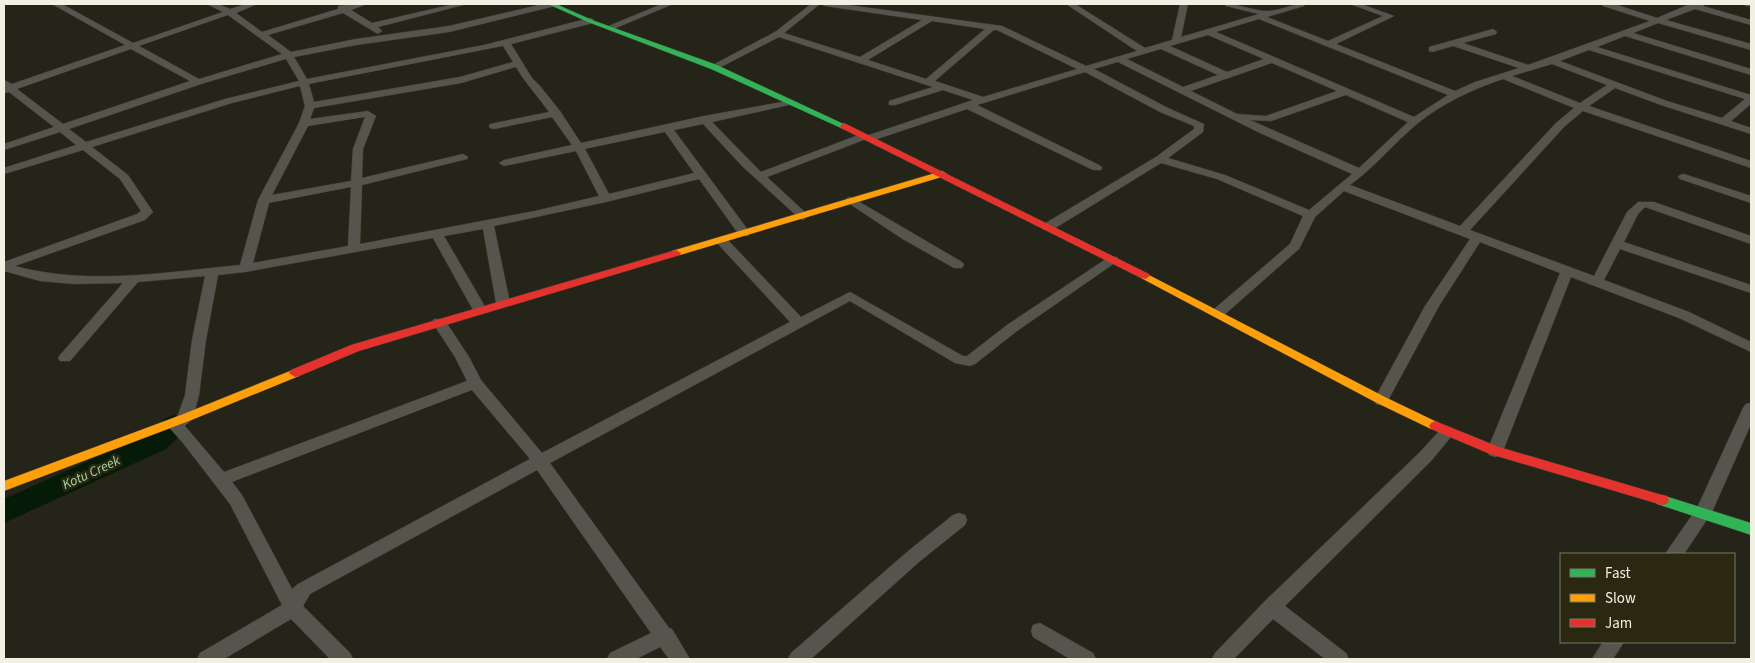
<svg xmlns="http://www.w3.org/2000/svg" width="1755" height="663" viewBox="0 0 1755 663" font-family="'Source Sans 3',sans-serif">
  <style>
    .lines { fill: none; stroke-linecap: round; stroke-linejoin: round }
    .river { fill: #051b08; fill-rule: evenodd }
    .street-casing { stroke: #3f3e34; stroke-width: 1 }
    .fast-casing { stroke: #3f3e34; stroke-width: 1 }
    .slow-casing { stroke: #3f3e34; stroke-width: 1 }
    .jam-casing { stroke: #3f3e34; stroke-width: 1 }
    .street { fill: #56554d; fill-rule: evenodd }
    .fast { fill: #30b455; fill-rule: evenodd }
    .slow { fill: #ff9f0a; fill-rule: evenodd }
    .jam { fill: #e5322d; fill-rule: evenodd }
    .labels { text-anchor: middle; stroke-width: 5; stroke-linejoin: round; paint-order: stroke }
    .water-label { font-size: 14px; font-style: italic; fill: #a2d4a7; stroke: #2b2812 }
  </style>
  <rect width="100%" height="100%" fill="#252418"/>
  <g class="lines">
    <path class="river" d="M 175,415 L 184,418 L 188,425 L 184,432 L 166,449 L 4,523 L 4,499 L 146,435 L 166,418 Z"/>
    <g class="street-casing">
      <g id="street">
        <path d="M 52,4 L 62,4 L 133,43 L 223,12 L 207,4 L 218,4 L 230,9 L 246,4 L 257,4 L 236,13 L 262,32 L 338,9 L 338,6 C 347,5 357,4 367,4 L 351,10 L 372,23 L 454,4 L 467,4 L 378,27 L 382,31 L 378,34 L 343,13 L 268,35 L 291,52 L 356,39 L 449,26 L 543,4 L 556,4 L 555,6 L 449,32 L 356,45 L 294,57 L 307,79 L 484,45 L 590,18 L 593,19 L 593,23 L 511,44 L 532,78 L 540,86 L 560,111 L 581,143 L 704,116 L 793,100 L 793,104 L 712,122 L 761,172 L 861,134 L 869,135 L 973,100 L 943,90 L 895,105 L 889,105 L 889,101 L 933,87 L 779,37 L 717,69 L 711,69 L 709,67 L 775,32 L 811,4 L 820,4 L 784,33 L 860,57 L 922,20 L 825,6 L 821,4 L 841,4 L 1002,26 L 1086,66 L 1137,51 L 1066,4 L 1075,4 L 1145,48 L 1172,40 L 1180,4 L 1188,4 L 1181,37 L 1259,14 L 1226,6 L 1225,4 C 1239,4 1258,12 1269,11 C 1282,10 1292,4 1305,4 L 1304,6 L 1267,17 L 1328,41 L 1383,16 L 1350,4 L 1361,4 L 1394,16 L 1336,44 L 1455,91 L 1475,82 L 1519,68 L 1453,46 L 1432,52 L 1429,51 L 1429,47 L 1493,29 L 1497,32 L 1496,34 L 1463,43 L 1528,65 L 1650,21 L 1603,6 L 1602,4 L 1614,4 L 1657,18 L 1690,4 L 1705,4 L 1703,6 L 1751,20 L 1751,25 L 1695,9 L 1666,20 L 1751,44 L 1751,50 L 1658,23 L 1633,33 L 1751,69 L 1751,75 L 1625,36 L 1597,47 L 1751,95 L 1751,104 L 1731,121 L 1751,128 L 1751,134 L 1661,105 L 1615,88 L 1589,106 L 1751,161 L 1751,168 L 1583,111 L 1564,127 L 1470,230 L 1594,276 L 1627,212 L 1638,202 L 1654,202 L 1751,236 L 1751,244 L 1645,207 L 1638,214 L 1624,242 L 1751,285 L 1751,293 L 1620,249 L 1604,280 L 1689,312 L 1751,342 L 1751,352 L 1679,318 L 1571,277 L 1503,451 L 1501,455 L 1495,457 L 1489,455 L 1487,451 L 1560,273 L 1480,242 L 1439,306 L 1386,404 L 1381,405 L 1376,404 L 1374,400 L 1425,306 L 1470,239 L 1344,191 L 1315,217 L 1299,249 L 1223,316 L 1213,316 L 1211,313 L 1213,310 L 1290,244 L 1303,216 L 1217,179 L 1161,163 L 1052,230 L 1044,230 L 1042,227 L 1044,224 L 1156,157 L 1194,129 L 1194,126 L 1160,112 L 1085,72 L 977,105 L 1101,166 L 1102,168 L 1101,170 L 1093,170 L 967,109 L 874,140 L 866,139 L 767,177 L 807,214 L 809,216 L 803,220 L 799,218 L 742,166 L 703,124 L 674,130 L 748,230 L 750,233 L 748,236 L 740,236 L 699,179 L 606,202 L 494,226 L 510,303 L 503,307 L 496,303 L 483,229 L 444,236 L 487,310 L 480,314 L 473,310 L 433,238 L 245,272 L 218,275 L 206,340 L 199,395 L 193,418 L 185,426 L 224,472 L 467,381 L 455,357 L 432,322 L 434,319 L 444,319 L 469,357 L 481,380 L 542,453 L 790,322 L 717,243 L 715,240 L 721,236 L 725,237 L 801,317 L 850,292 L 963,356 L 967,356 L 1007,325 L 1109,257 L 1117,257 L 1119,260 L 1017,331 L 975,364 L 970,366 L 955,363 L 850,301 L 550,463 L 669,628 L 672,629 L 690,659 L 669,659 L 660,647 L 636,659 L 607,659 L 610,653 L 651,633 L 537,470 L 310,594 L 303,606 L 350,653 L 353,659 L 330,659 L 291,619 L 224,659 L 197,659 L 200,653 L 282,605 L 230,504 L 183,443 L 167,425 L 178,415 L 185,395 L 192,340 L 205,276 L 138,282 L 70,361 L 60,361 L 58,358 L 60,355 L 123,283 L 74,284 L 40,281 L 4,271 L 4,262 L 137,214 L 141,211 L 120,179 L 83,150 L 4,174 L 4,168 L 76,145 L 60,132 L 4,150 L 4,144 L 54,127 L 9,92 L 4,93 L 4,80 L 12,84 L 125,45 ZM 228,15 L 282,54 L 199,79 L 139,46 ZM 1259,19 L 1448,95 L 1414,117 L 1216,32 ZM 932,21 L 985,29 L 926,79 L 868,60 ZM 994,30 L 997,30 L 1077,69 L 983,97 L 935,81 ZM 1208,35 L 1264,59 L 1227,72 L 1170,46 ZM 503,46 L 513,62 L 460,77 L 314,102 L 309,84 ZM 131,49 L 190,81 L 63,124 L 17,89 ZM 1161,49 L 1218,75 L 1183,87 L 1127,59 ZM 1589,50 L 1745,99 L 1722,118 L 1667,101 L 1560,61 ZM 286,59 L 299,81 L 225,99 L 86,142 L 69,129 L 201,84 ZM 1118,62 L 1260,133 L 1352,174 L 1309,210 L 1225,175 L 1168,158 L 1203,132 L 1204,124 L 1168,108 L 1094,69 ZM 1272,63 L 1337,91 L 1266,116 L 1237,114 L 1191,91 ZM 1552,64 L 1607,85 L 1580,103 L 1512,76 ZM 516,67 C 525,83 538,96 549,112 L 490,124 L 489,126 L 490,128 L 494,129 L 552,117 L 572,145 L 504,160 L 499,163 L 504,166 L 576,151 L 599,196 L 535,211 L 360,244 L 362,185 L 467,159 L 468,157 L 463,154 L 362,178 L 363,149 L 376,116 L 368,111 L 310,119 L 314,108 L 461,83 ZM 1503,79 L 1574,108 L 1556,123 L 1460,226 L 1350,185 C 1375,167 1394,143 1418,123 C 1443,103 1473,89 1503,79 ZM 300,86 L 305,106 L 299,123 L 258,200 L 240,265 C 166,272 88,286 15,266 L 145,220 L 153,212 L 128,175 L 92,147 L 232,103 ZM 1346,95 L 1408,122 L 1359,168 L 1250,120 L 1271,121 ZM 365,117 L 353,149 L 351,181 L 272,195 L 308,126 ZM 665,132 L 694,173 L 609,194 L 585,149 ZM 351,187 L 348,246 L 253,263 L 269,203 ZM 472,390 L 530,459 L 298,584 L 292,589 L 242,495 L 232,482 Z"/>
        <path d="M 662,4 L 673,4 L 611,30 L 604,28 Z"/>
        <path d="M 1745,4 L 1751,4 L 1751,6 L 1746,6 Z"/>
        <path d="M 1684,174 L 1751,196 L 1751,203 L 1680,179 L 1678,177 L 1680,175 Z"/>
        <path d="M 851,197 L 962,262 L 964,265 L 962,268 L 954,268 L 901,238 L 847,202 L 845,200 L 847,198 Z"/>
        <path d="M 1751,403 L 1751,424 L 1712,512 L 1684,554 L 1665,554 L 1697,508 L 1743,408 L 1746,404 Z"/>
        <path d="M 1447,426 L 1452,428 L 1455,432 L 1431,461 L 1285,606 L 1346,653 L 1349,659 L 1325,659 L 1273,619 L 1234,659 L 1212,659 L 1215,653 L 1265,601 L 1419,453 L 1442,428 Z"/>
        <path d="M 959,513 L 965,515 L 967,520 L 965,525 L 919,562 L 811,659 L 788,659 L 791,653 L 907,552 L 953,515 Z"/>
        <path d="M 1040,623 L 1093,653 L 1096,659 L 1070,659 L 1033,637 L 1031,631 L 1033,625 Z"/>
        <path d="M 1603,642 L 1624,642 L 1613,659 L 1592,659 Z"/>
      </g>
    </g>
    <g class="fast-casing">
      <g id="fast">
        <path d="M 548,4 L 556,4 L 592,20 L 717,65 L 848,126 L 844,129 L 841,128 L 711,69 L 588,22 Z"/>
        <path d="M 1662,495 L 1751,523 L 1751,535 L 1657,504 L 1655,500 L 1657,496 Z"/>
      </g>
    </g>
    <g class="slow-casing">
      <g id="slow">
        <path d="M 942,171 L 947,174 L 945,176 L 680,255 L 672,255 L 671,253 L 672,251 Z"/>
        <path d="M 1145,273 L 1385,397 L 1439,423 L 1441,426 L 1439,429 L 1431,429 L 1377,403 L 1141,278 L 1140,276 Z"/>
        <path d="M 295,369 L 301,373 L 299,376 L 189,421 L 4,491 L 4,481 L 181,415 Z"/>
      </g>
    </g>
    <g class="jam-casing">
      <g id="jam">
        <path d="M 844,123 L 1149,274 L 1150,276 L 1145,279 L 1141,278 L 841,128 L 840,126 Z"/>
        <path d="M 676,250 L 681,253 L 680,255 L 359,351 L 299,376 L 295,377 L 289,373 L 291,370 L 351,345 Z"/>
        <path d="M 1435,421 L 1499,447 L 1662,495 L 1667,496 L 1669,500 L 1667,504 L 1662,505 L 1490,454 L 1431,429 L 1429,426 L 1431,423 Z"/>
      </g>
    </g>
    <use href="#street" class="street"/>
    <use href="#fast" class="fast"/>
    <use href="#slow" class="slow"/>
    <use href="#jam" class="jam"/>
  </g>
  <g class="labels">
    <g class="water-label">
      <text transform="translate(91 472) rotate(-25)" y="5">Kotu Creek</text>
    </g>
  </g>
  <rect width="1755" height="663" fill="none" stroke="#f1f0e2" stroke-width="10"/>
  <rect x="1560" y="553" width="175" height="90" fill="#2b2812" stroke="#7a7865"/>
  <rect x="1570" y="569" width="25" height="8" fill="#30b455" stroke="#7a7865"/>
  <text x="1605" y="578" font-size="15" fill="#f1f0e2">Fast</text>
  <rect x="1570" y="594" width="25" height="8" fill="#ff9f0a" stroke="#7a7865"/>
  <text x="1605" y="603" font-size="15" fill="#f1f0e2">Slow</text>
  <rect x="1570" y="619" width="25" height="8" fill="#e5322d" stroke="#7a7865"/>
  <text x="1605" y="628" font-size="15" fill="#f1f0e2">Jam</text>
</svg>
